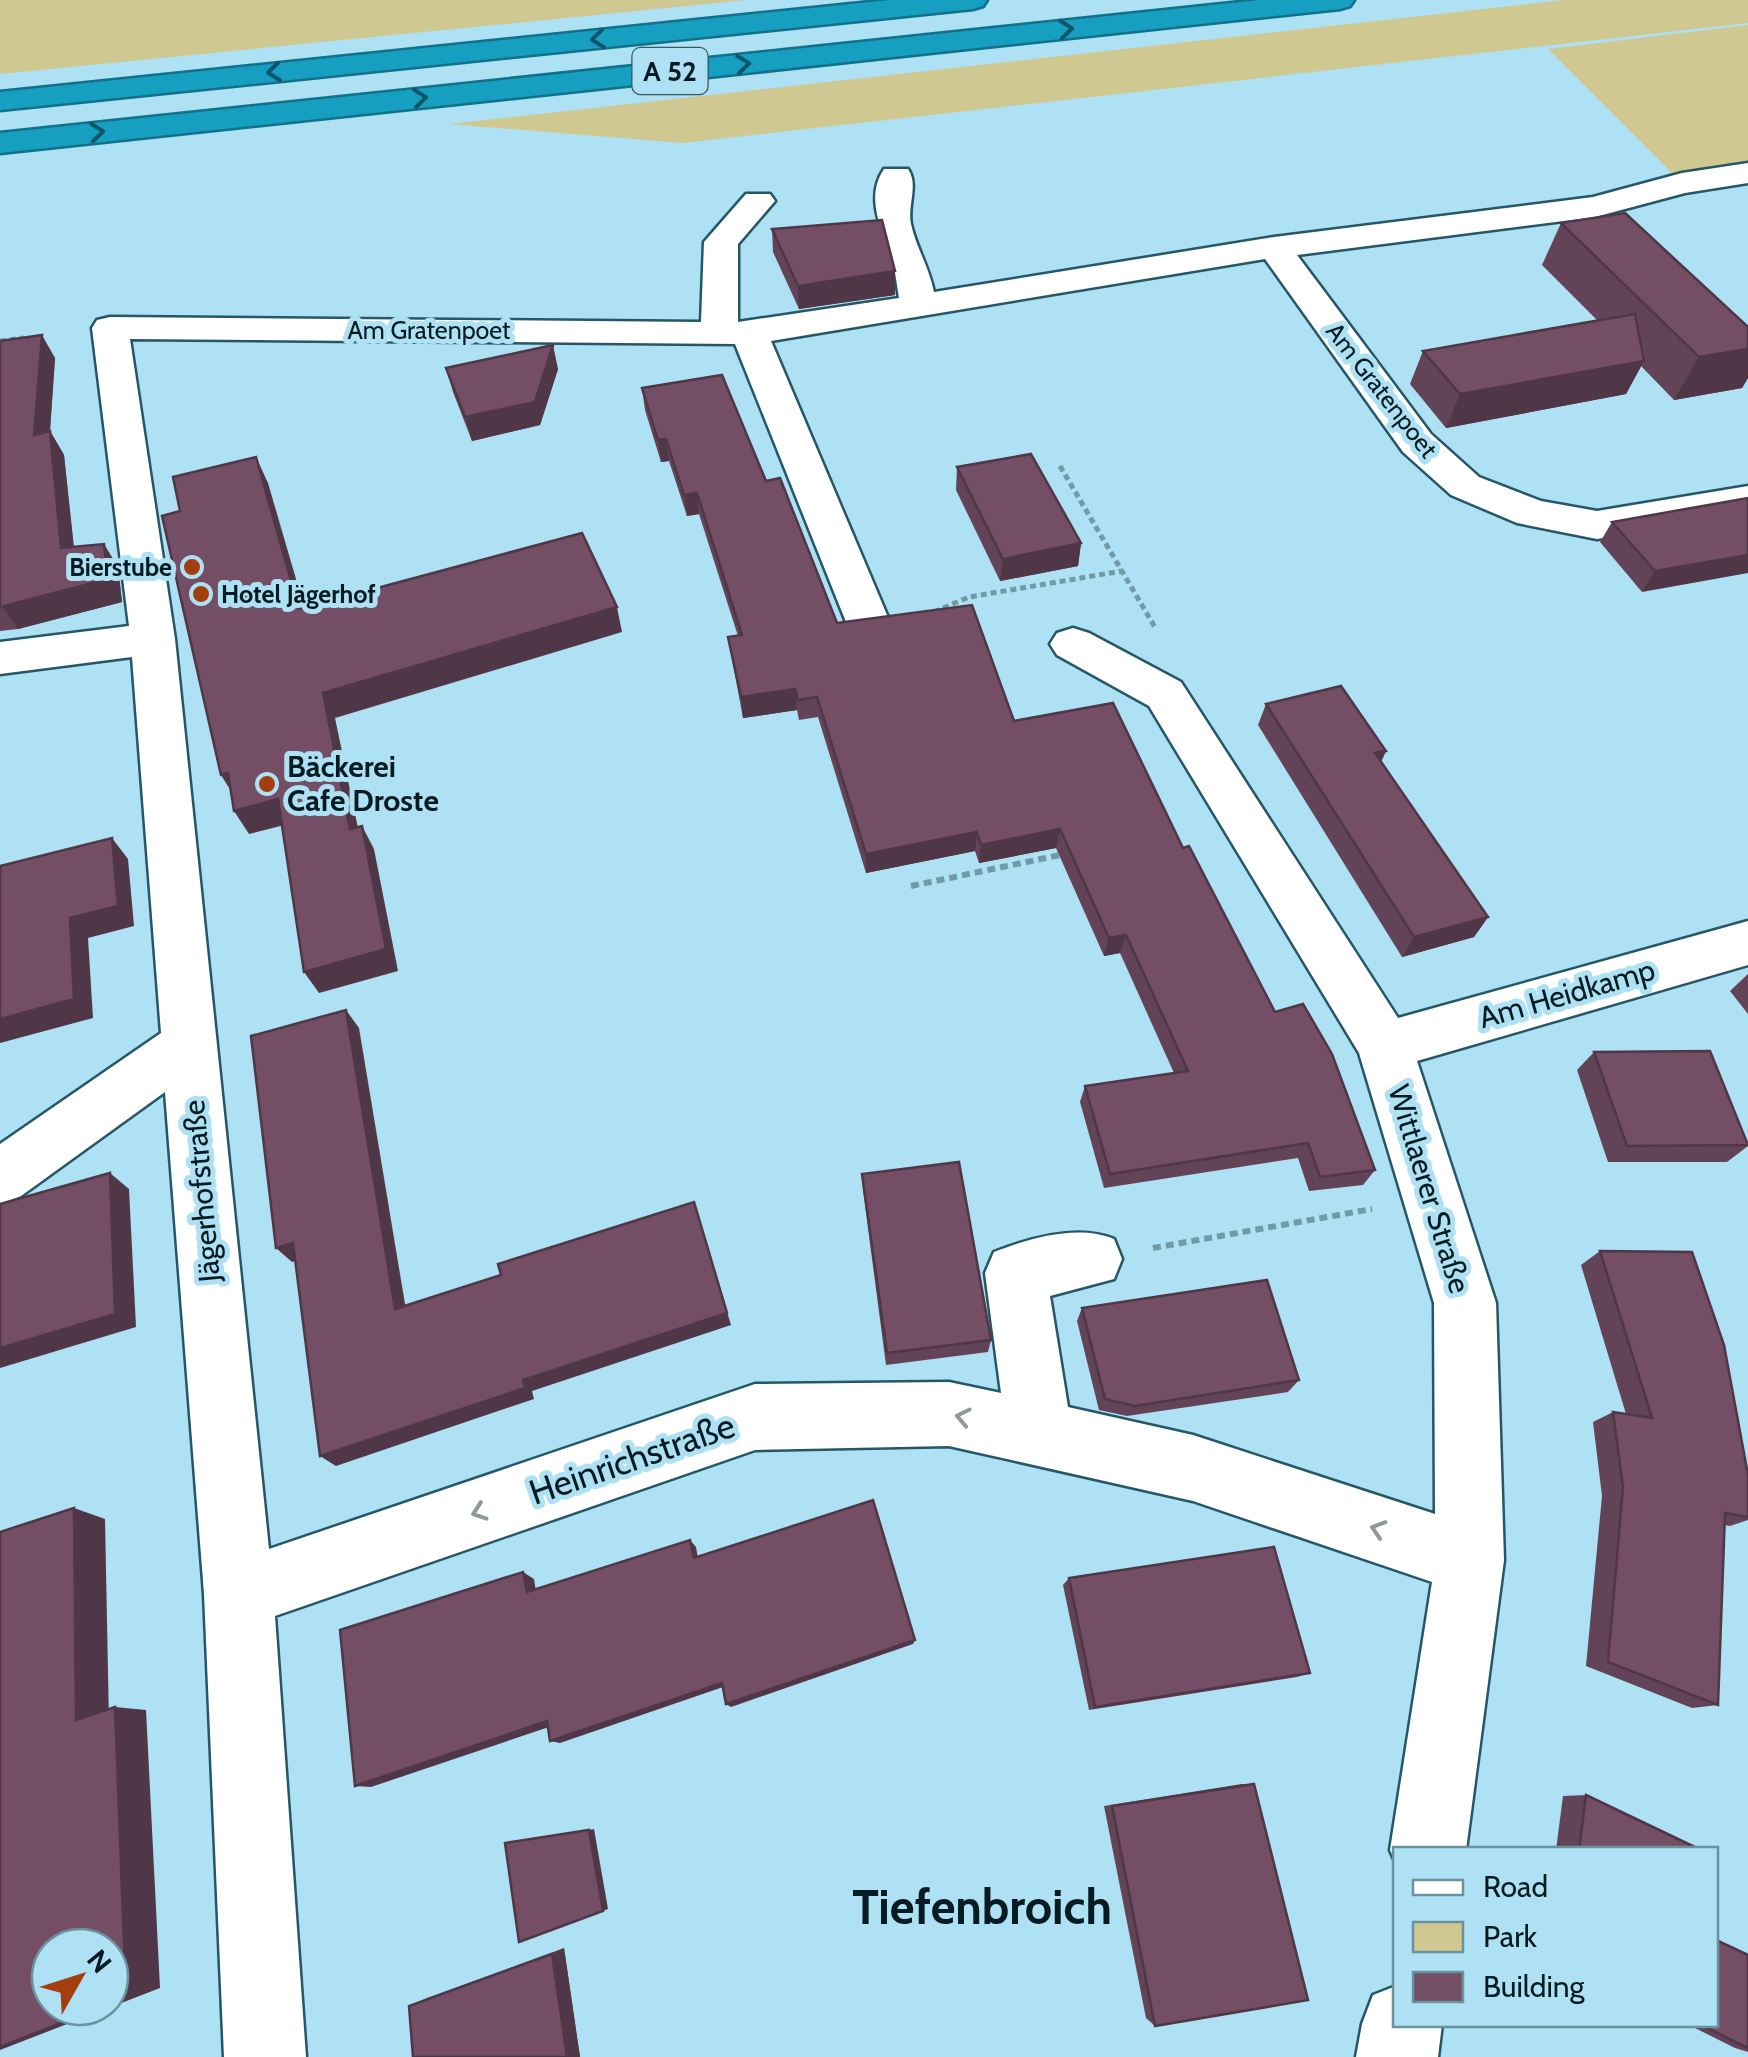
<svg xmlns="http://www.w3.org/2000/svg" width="1748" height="2057" viewBox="0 0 1748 2057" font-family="Cabin,sans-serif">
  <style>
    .green { fill: #d0c891 }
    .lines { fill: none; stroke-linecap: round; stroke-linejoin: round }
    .minor-casing { stroke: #255767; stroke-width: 5 }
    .highway-casing { stroke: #117189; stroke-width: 5 }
    .path-far1 { stroke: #719aa7; stroke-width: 5; stroke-dasharray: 6 4; stroke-linecap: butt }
    .path { stroke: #719aa7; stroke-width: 6; stroke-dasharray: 8 5; stroke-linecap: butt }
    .minor { fill: #fff; fill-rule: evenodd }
    .highway { fill: #179fc1; fill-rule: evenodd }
    .wall { fill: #634357 }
    .shaded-wall { fill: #503747 }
    .building { fill: #734e65; stroke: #503747; stroke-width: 2.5 }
    .oneway { stroke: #0e576a }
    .oneway2 { stroke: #8f999c }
    .poi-dot { fill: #a33f0f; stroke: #ade1f3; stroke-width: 4 }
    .labels { text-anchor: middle; stroke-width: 10; stroke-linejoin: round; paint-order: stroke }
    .far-street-label { font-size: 25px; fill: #071c22; stroke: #ade1f3 }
    .far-poi-label { font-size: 25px; font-weight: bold; fill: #071c22; stroke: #ade1f3; text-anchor: end }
    .shield { fill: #ade1f3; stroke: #395761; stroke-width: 2.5 }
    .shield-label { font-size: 28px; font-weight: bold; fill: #071c22 }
    .poi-label { font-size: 30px; font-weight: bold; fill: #071c22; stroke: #ade1f3; text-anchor: start }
    .street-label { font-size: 30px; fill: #071c22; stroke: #ade1f3 }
    .near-street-label { font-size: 35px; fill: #071c22; stroke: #ade1f3 }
    .near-district-label { font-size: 48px; font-weight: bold; fill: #071c22; stroke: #ade1f3 }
  </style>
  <rect width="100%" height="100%" fill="#ade1f3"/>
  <g class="green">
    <path d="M 0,0 L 747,0 L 0,74 Z"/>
    <path d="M 1564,0 L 1748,0 L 1748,23 L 683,143 L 449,124 Z"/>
    <path d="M 1748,25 L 1748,173 L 1682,183 L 1548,49 Z"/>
  </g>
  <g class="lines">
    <g class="minor-casing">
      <g id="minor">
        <path d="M 1748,163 L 1748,183 L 1685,193 L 1595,217 L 1297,255 L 1431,434 L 1479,477 L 1541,501 L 1597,511 L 1748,486 L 1748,512 L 1597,539 L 1517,523 L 1451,495 L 1403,452 L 1265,259 L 771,341 L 890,622 L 884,633 L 868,637 L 852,633 L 846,622 L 735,344 L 130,339 L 175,639 L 269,1549 L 755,1384 L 949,1382 L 1001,1393 L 985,1273 L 994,1252 C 1030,1238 1078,1224 1114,1239 L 1122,1259 L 1114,1279 L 1050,1296 L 1068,1407 L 1193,1435 L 1435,1514 L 1434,1303 L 1359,1053 L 1149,706 L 1057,655 L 1050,644 L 1057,633 L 1073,628 L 1089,633 L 1181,682 L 1398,1018 L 1748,921 L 1748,965 L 1417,1061 L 1496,1303 L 1504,1560 L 1466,1850 L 1396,1850 L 1396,1864 L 1390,1850 L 1432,1582 L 1193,1501 L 949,1446 L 755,1450 L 275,1616 L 306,2057 L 224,2057 L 204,1594 L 165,1092 L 21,1196 L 0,1204 L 0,1144 L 161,1033 L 132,657 L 0,674 L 0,642 L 129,626 L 92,328 L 97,320 L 110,317 L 701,322 L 704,242 L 746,194 L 770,194 L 775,201 L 738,244 L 738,322 L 899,298 C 897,287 896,275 893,264 C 885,234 863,200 884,169 L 908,169 C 919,185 907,206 911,224 C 916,247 929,267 934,292 L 1274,237 L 1593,197 L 1682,173 Z"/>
        <path d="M 1396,1986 L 1396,2024 L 1442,2024 L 1438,2057 L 1356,2057 L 1362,2024 L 1373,1995 Z"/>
      </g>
    </g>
    <g class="highway-casing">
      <g id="highway">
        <path d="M 890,0 L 987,0 L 983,6 L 973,9 L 0,110 L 0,92 Z"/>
        <path d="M 1260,0 L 1354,0 L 1350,6 L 1340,9 L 0,153 L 0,133 Z"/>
      </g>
    </g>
    <g class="path-far1">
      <path d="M 0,341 L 24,338"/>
      <path d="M 1060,466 L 1156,629"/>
      <path d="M 934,612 L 969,597 L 1122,571"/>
    </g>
    <g class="path">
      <path d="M 911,886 L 1065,854"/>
      <path d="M 1153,1248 L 1372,1209"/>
    </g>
    <use href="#minor" class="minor"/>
    <use href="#highway" class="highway"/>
  </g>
  <g class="wall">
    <path d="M 1561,223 L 1748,327 L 1748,378 L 1742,388 L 1674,400 L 1641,366 L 1626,394 L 1446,428 L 1410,384 L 1423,351 L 1597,320 L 1542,265 Z"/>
    <path d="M 772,229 L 895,295 L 799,309 L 773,252 Z"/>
    <path d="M 0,341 L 55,358 L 50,431 L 64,455 L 74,547 L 118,567 L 122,602 L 18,629 L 0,631 Z"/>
    <path d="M 446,368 L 558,369 L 540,425 L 472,441 L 453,392 Z"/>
    <path d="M 642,388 L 766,481 L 837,623 L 1014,721 L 1183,848 L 1275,1012 L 1375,1170 L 1363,1185 L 1309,1191 L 1298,1158 L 1104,1188 L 1080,1102 L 1085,1086 L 1174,1073 L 1120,953 L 1104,956 L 1056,848 L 979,863 L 975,851 L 866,873 L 818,717 L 799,720 L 797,710 L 743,718 L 728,637 L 738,636 L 699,514 L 687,516 L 669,461 L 661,462 L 645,410 Z"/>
    <path d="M 957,467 L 1081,543 L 1078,566 L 1000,581 L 956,490 Z"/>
    <path d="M 1748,498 L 1642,592 L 1600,542 L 1612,522 Z"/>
    <path d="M 1266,704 L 1386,751 L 1381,762 L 1488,917 L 1474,937 L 1402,957 L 1258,725 Z"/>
    <path d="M 1748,974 L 1748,1014 L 1730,991 Z"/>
    <path d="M 1594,1052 L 1748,1146 L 1727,1162 L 1608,1162 L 1577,1070 Z"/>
    <path d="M 862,1174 L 991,1340 L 988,1352 L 886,1365 L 863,1190 Z"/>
    <path d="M 1600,1251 L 1748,1475 L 1748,1520 L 1730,1526 L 1724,1525 L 1718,1705 L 1692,1708 L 1586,1666 L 1602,1496 L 1593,1422 L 1613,1412 L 1626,1414 L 1581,1265 Z"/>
    <path d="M 1082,1308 L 1299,1380 L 1288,1392 L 1127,1416 L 1099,1410 L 1077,1321 Z"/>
    <path d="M 1069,1578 L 1310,1673 L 1297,1677 L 1089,1710 L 1063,1585 Z"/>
    <path d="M 1242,1784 L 1254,1784 L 1155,2026 L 1146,2018 L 1104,1806 Z"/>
    <path d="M 1586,1795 L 1701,1850 L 1556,1850 L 1563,1796 Z"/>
    <path d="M 564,1948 L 580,2057 L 413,2057 L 409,2006 L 427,1998 Z"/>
    <path d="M 1748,1955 L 1748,2052 L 1735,2048 L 1687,2024 L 1716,2024 Z"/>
  </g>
  <g class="shaded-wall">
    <path d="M 895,271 L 895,295 L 799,309 L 798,286 Z"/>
    <path d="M 42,335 L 55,358 L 48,458 L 34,435 Z"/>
    <path d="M 553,345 L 558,369 L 540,425 L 472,441 L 465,417 Z"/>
    <path d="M 1748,349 L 1748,378 L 1742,388 L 1674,400 L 1699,357 Z"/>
    <path d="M 1644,361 L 1626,394 L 1446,428 L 1460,394 Z"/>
    <path d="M 50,431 L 64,455 L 76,571 L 61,548 Z"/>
    <path d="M 666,439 L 669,461 L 661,462 L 658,440 Z"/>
    <path d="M 256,457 L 268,483 L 312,634 L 299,609 Z"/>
    <path d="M 697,493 L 699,514 L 687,516 L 684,495 Z"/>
    <path d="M 1081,543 L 1078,566 L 1000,581 L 1003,559 Z"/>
    <path d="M 104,544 L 118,567 L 122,602 L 18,629 L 2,606 Z"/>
    <path d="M 1748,555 L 1748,573 L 1642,592 L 1655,571 Z"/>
    <path d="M 617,607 L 622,632 L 335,718 L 363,852 L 350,829 L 323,693 Z"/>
    <path d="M 795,689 L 797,710 L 743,718 L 741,697 Z"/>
    <path d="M 1386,751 L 1376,772 L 1375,753 Z"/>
    <path d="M 228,773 L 236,799 L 221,775 Z"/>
    <path d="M 278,799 L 292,823 L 249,834 L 234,811 Z"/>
    <path d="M 362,826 L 374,849 L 398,971 L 319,993 L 304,972 Z"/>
    <path d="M 1060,829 L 1056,848 L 979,863 L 981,845 Z"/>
    <path d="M 977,832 L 975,851 L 866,873 L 866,854 Z"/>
    <path d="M 112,838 L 128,859 L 134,926 L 88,938 L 93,1018 L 0,1043 L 0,1019 L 70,918 Z"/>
    <path d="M 1488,917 L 1474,937 L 1402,957 L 1414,937 Z"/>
    <path d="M 1126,935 L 1120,953 L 1104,956 L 1109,938 Z"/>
    <path d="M 346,1010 L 359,1028 L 408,1322 L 395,1309 Z"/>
    <path d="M 110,1173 L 129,1189 L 136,1327 L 0,1368 L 0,1348 Z"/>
    <path d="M 694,1202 L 731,1325 L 532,1391 L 534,1399 L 336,1466 L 320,1456 L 523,1380 Z"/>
    <path d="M 293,1243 L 308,1257 L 292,1262 L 276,1248 Z"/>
    <path d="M 74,1508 L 105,1519 L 109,1723 L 76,1720 Z"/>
    <path d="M 690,1540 L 696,1547 L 699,1565 L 694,1558 Z"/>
    <path d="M 523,1572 L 534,1579 L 537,1598 L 527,1592 Z"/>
    <path d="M 915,1640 L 913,1644 L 731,1707 L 726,1704 Z"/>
    <path d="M 722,1683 L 726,1686 L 560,1743 L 550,1741 Z"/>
    <path d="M 115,1707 L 146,1710 L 160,1988 L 0,2050 L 0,2047 L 101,2007 L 110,2007 Z"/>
    <path d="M 547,1721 L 558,1724 L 371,1787 L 355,1786 Z"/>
    <path d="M 594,1829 L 608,1909 L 603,1911 L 589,1830 Z"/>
    <path d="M 564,1948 L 580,2057 L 567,2057 L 552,1954 Z"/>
  </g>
  <g class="building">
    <path d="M 1625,213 L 1748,327 L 1748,349 L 1699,357 L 1561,223 Z"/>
    <path d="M 882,220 L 895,271 L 798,286 L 772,229 Z"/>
    <path d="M 1635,314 L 1644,361 L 1460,394 L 1423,351 Z"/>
    <path d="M 42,335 L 34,435 L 50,431 L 61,548 L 104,544 L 108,579 L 0,607 L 0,341 Z"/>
    <path d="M 553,345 L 535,402 L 465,417 L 446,368 Z"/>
    <path d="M 722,375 L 766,481 L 780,478 L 837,623 L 972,605 L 1014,721 L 1113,703 L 1183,848 L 1189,846 L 1275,1012 L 1303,1004 L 1332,1054 L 1375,1170 L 1320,1177 L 1308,1143 L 1110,1174 L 1085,1086 L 1188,1071 L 1126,935 L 1109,938 L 1060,829 L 981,845 L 977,832 L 866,854 L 817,697 L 798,700 L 795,689 L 741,697 L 728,637 L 742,635 L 717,556 L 697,493 L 684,495 L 666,439 L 658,440 L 642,388 Z"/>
    <path d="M 1031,454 L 1081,543 L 1003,559 L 957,467 Z"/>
    <path d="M 256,457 L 299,609 L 582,533 L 617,607 L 323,693 L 350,829 L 362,826 L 386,949 L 304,972 L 278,799 L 234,811 L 228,773 L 221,775 L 162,516 L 180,511 L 173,477 Z"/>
    <path d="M 1748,498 L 1748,555 L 1655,571 L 1612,522 Z"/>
    <path d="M 1341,686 L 1386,751 L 1375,753 L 1488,917 L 1414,937 L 1266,704 Z"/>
    <path d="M 112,838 L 118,906 L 70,918 L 74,999 L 0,1019 L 0,866 Z"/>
    <path d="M 346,1010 L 395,1309 L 501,1275 L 498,1264 L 694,1202 L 727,1313 L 523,1380 L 525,1388 L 320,1456 L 293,1243 L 276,1248 L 251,1036 Z"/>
    <path d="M 1710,1051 L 1748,1145 L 1627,1146 L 1594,1052 Z"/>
    <path d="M 959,1162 L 991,1340 L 887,1353 L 862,1174 Z"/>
    <path d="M 110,1173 L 115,1314 L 0,1348 L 0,1204 Z"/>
    <path d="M 1600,1251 L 1692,1252 L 1724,1345 L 1748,1475 L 1748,1517 L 1725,1513 L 1718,1705 L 1608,1662 L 1623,1487 L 1613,1412 L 1652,1418 Z"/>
    <path d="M 1267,1280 L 1299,1380 L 1135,1406 L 1105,1399 L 1082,1308 Z"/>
    <path d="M 873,1500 L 915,1640 L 726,1704 L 722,1683 L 550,1741 L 547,1721 L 355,1786 L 340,1630 L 523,1572 L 527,1592 L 690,1540 L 694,1558 Z"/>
    <path d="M 74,1508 L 76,1720 L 115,1707 L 126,1997 L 110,2003 L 110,1947 L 50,1947 L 50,2007 L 101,2007 L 0,2047 L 0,1532 Z"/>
    <path d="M 1274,1547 L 1310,1673 L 1095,1707 L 1069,1578 Z"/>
    <path d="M 1254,1784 L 1308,2000 L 1155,2026 L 1112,1806 Z"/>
    <path d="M 1586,1795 L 1701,1850 L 1579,1850 Z"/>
    <path d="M 589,1830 L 603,1911 L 519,1942 L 505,1843 Z"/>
    <path d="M 1716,1940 L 1748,1955 L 1748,2048 L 1699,2024 L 1716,2024 Z"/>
    <path d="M 552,1954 L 567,2057 L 413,2057 L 409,2006 Z"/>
  </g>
  <defs><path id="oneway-chevron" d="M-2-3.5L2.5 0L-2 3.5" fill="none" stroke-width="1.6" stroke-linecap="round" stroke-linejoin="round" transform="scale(2.5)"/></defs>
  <g class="oneway">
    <use href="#oneway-chevron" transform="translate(1066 29) rotate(-6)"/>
    <use href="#oneway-chevron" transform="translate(598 39) rotate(174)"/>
    <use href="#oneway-chevron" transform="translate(743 64) rotate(-6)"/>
    <use href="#oneway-chevron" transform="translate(274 72) rotate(174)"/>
    <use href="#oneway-chevron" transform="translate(420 98) rotate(-6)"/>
    <use href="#oneway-chevron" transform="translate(97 132) rotate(-6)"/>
  </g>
  <g class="oneway2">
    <use href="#oneway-chevron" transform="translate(963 1417) rotate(-168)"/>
    <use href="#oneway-chevron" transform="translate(479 1512) rotate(161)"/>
    <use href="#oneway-chevron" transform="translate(1378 1529) rotate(-162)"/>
  </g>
  <g class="poi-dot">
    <circle cx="192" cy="567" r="10"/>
    <circle cx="201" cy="594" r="10"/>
    <circle cx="267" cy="784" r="10"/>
  </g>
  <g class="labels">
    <g class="far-street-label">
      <text x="429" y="339">Am Gratenpoet</text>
      <text transform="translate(1382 390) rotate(52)" y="9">Am Gratenpoet</text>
    </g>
    <g class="far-poi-label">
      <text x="172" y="576">Bierstube</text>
      <text x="221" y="603" text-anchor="start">Hotel Jägerhof</text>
    </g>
    <rect class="shield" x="632.5" y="48" width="75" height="46" rx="8"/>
    <g class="shield-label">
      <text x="670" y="81">A 52</text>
    </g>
    <g class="poi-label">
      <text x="287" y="777">Bäckerei<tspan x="287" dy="34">Cafe Droste</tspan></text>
    </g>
    <g class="street-label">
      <text transform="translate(1567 994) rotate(-16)" y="10">Am Heidkamp</text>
      <text transform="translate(1429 1189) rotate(73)" y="10">Wittlaerer Straße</text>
      <text transform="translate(202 1191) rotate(-95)" y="10">Jägerhofstraße</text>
    </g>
    <g class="near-street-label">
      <text transform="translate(632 1459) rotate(-19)" y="12">Heinrichstraße</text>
    </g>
    <g class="near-district-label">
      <text x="982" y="1924">Tiefenbroich</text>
    </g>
  </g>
  <rect x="1393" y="1847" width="325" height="180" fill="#ade1f3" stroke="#6b929f" stroke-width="2.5"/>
  <rect x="1413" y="1880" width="50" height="15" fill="#ffffff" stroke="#6b929f" stroke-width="2.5"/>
  <text x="1483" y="1897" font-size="30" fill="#071c22">Road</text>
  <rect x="1413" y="1922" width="50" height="30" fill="#d0c891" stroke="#6b929f" stroke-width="2.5"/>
  <text x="1483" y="1947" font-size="30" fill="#071c22">Park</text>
  <rect x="1413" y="1972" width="50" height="30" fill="#734e65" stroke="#6b929f" stroke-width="2.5"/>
  <text x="1483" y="1997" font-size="30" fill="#071c22">Building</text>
  <g transform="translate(80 1977) rotate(51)"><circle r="48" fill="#ade1f3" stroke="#6b929f" stroke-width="2.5"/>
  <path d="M0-8L18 38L0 25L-18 38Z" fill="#a33f0f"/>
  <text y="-15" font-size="28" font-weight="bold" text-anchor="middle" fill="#071c22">N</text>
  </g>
</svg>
